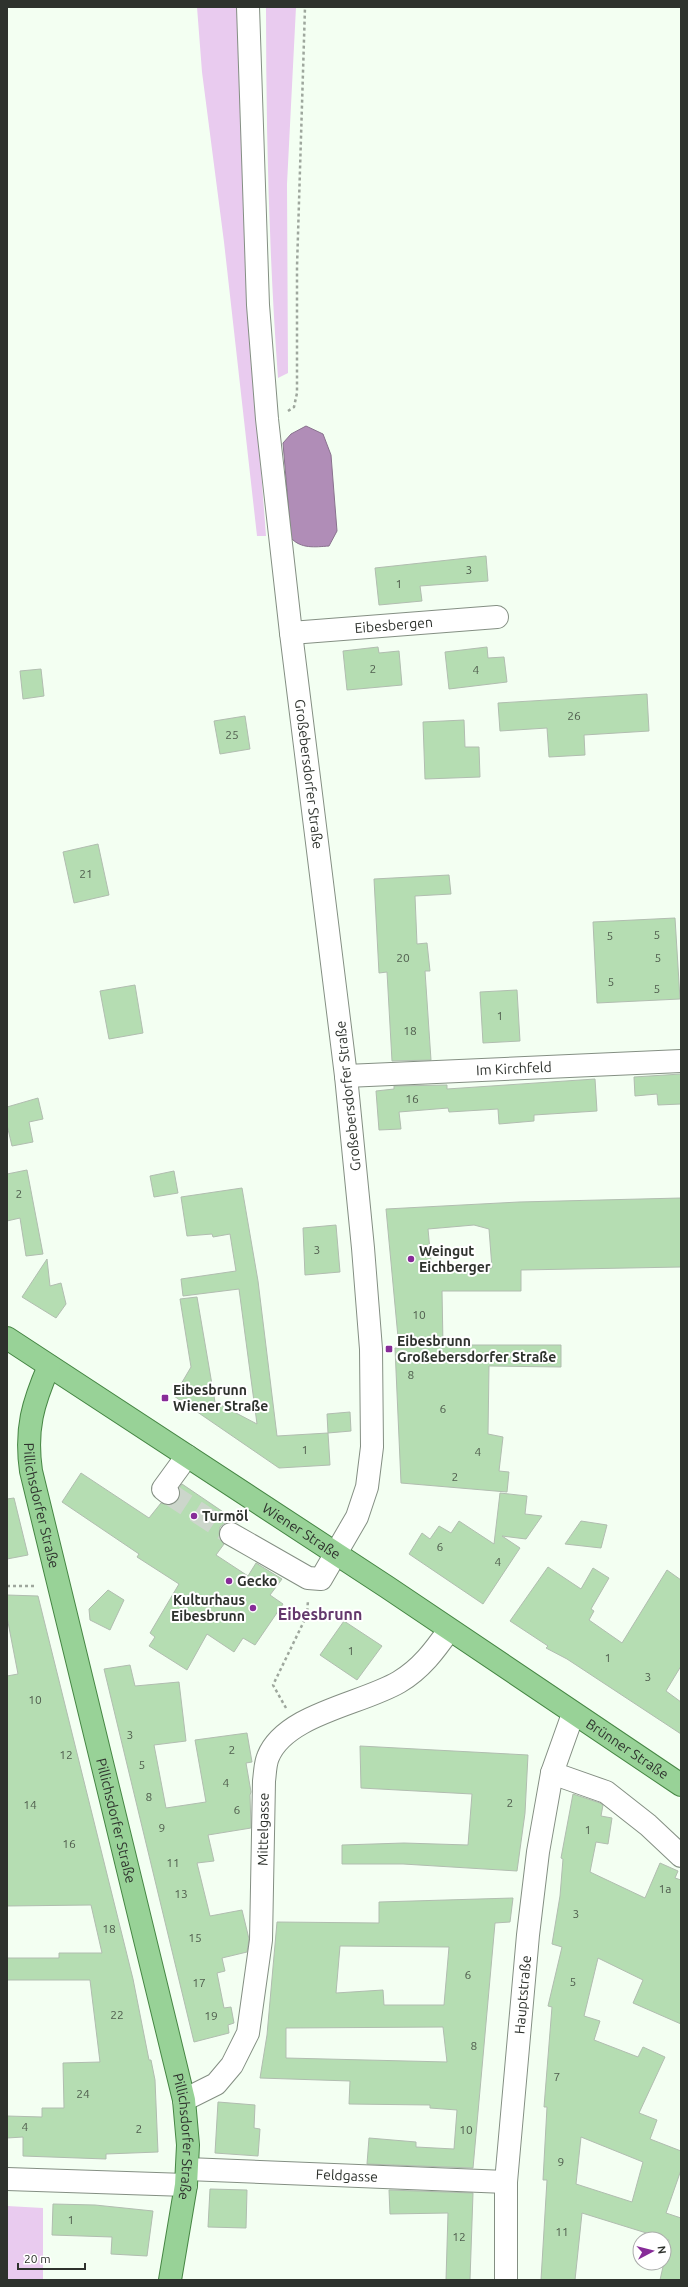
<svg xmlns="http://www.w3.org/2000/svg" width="688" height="2287" viewBox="0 0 688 2287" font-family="Ubuntu,sans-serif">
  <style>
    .green { fill: #e9cbef }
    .water { fill: #b08db7; stroke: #89728e }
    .building { fill: #b5ddb2; stroke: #b1bdb0; fill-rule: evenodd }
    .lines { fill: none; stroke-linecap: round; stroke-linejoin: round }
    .minor-tunnel { stroke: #ccd6cb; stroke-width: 22; stroke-dasharray: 22 11; stroke-linecap: butt }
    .minor-casing { stroke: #848f83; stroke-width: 24 }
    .major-casing { stroke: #468644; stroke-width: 24 }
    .path { stroke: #9ea79d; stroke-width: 2.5; stroke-dasharray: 3 3; stroke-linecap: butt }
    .minor { stroke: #fff; stroke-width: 22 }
    .major { stroke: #98d297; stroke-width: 22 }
    .poi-dot { fill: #872c98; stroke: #fff; stroke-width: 1.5 }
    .labels { text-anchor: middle; stroke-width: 4; stroke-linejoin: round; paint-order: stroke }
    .number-label { font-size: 12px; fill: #505d4e }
    .street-label { font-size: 14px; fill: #2e322d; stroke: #fff }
    .poi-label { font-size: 14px; font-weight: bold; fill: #2e322d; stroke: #fff; text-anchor: start }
    .quarter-label { font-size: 16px; font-weight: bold; fill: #63376c; stroke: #fff }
  </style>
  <rect width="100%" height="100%" fill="#f3fff2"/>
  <g class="green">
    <path d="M 197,7 L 241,7 L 247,284 L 266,536 L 257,536 L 224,242 L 202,72 Z"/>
    <path d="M 266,7 L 296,7 L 287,184 L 288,373 L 278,378 C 269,255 266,131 266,7 Z"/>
    <path d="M 7,2206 L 43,2208 L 43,2280 L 7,2280 Z"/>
  </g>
  <path class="water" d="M 306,426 L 323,434 L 331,455 L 337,531 L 329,546 C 315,547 301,549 291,538 L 283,443 L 291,434 Z"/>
  <g class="building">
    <path d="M 486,556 L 488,581 L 420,586 L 422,601 L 379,605 L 375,568 Z"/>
    <path d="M 378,647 L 379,653 L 399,651 L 402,685 L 347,690 L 343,651 Z"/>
    <path d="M 487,647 L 488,658 L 504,657 L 507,682 L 449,689 L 445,652 Z"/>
    <path d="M 41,669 L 44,696 L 23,699 L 20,671 Z"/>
    <path d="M 647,694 L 649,731 L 584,735 L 585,755 L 549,757 L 547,728 L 500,731 L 498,703 Z"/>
    <path d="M 245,716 L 250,749 L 220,754 L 214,721 Z"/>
    <path d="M 464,720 L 465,747 L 479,747 L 480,777 L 425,779 L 423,722 Z"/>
    <path d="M 98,844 L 109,895 L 74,903 L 63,852 Z"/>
    <path d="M 449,875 L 451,894 L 415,896 L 417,944 L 427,943 L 430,971 L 425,971 L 431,1060 L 392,1061 L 387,972 L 379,973 L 374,879 Z"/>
    <path d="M 675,918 L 680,999 L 597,1003 L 593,922 Z"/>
    <path d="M 135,985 L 143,1033 L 109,1039 L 100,991 Z"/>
    <path d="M 517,990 L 520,1041 L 483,1043 L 480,992 Z"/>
    <path d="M 681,1074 L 681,1104 L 658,1105 L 657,1094 L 635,1096 L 634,1077 Z"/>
    <path d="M 595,1079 L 597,1111 L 534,1115 L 534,1121 L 499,1124 L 498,1109 L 449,1112 L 448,1108 L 399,1112 L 401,1129 L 379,1130 L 376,1091 L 394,1089 L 394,1086 L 447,1085 L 447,1089 Z"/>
    <path d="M 38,1098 L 43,1119 L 29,1122 L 33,1142 L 12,1146 L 7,1125 L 7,1107 Z"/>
    <path d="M 27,1170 L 43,1254 L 26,1256 L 20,1218 L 7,1221 L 7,1174 Z"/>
    <path d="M 174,1171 L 178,1193 L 154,1197 L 150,1176 Z"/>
    <path d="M 242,1188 L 258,1281 L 277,1436 L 328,1433 L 330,1465 L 279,1468 L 174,1396 L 191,1367 L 180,1299 L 197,1297 L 215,1402 L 257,1424 L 239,1289 L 183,1296 L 181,1279 L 236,1271 L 230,1234 L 213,1237 L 212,1234 L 187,1236 L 181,1197 Z"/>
    <path d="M 681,1198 L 681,1267 L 521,1270 L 521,1291 L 442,1291 L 443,1345 L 561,1345 L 561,1367 L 489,1366 L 488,1434 L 503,1437 L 499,1471 L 509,1472 L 507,1492 L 401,1483 L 395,1348 L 399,1348 L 386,1209 L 519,1202 ZM 474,1225 L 489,1229 L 492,1268 L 432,1272 L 428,1229 Z"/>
    <path d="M 336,1225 L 340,1272 L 305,1275 L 303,1228 Z"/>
    <path d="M 47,1259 L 50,1286 L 61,1283 L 66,1304 L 56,1318 L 22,1297 Z"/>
    <path d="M 350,1412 L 351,1431 L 328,1433 L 327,1414 Z"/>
    <path d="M 81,1473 L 149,1518 L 161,1503 L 172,1505 L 177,1501 L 180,1494 L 179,1488 L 182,1484 L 238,1522 L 225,1523 L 220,1527 L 219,1534 L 224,1544 L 216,1555 L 248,1576 L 256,1563 L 282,1579 L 270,1595 L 283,1604 L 255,1645 L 243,1638 L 234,1652 L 207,1634 L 187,1670 L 149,1646 L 155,1637 L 150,1633 L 179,1584 L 137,1557 L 139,1554 L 62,1502 Z"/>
    <path d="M 500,1493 L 527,1496 L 525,1514 L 542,1516 L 526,1539 L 502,1536 L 520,1548 L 483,1604 L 409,1554 L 422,1533 L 430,1539 L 439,1526 L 451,1533 L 459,1521 L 494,1544 Z"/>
    <path d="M 14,1498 L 28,1555 L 7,1559 L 7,1499 Z"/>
    <path d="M 581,1521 L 607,1525 L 601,1548 L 565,1544 Z"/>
    <path d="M 548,1567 L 581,1589 L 593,1568 L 609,1578 L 591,1609 L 594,1611 L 589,1620 L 622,1643 L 667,1570 L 681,1580 L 681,1666 L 666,1691 L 681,1702 L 681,1734 L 567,1659 L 546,1648 L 548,1646 L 510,1621 Z"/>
    <path d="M 108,1590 L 124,1600 L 110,1630 L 90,1620 L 89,1609 Z"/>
    <path d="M 7,1595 L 38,1596 L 133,1979 L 149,2060 L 151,2060 L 155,2080 L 158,2152 L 106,2154 L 106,2159 L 23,2156 L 23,2137 L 7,2138 L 7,2116 L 42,2117 L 42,2108 L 64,2108 L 63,2063 L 100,2062 L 90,1980 L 7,1980 L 7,1958 L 59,1958 L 59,1953 L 102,1953 L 91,1905 L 7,1906 L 7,1676 L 18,1674 L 7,1617 Z"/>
    <path d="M 344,1621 L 382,1646 L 357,1680 L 320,1655 Z"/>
    <path d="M 130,1665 L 135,1686 L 179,1682 L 186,1741 L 154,1745 L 166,1808 L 206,1802 L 195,1740 L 247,1733 L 252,1762 L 246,1763 L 251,1792 L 250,1795 L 251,1828 L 208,1835 L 214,1861 L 197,1863 L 210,1916 L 242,1910 L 249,1939 L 247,1952 L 222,1958 L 225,1971 L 217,1973 L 224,2008 L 231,2007 L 234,2023 L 228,2025 L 229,2033 L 194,2042 L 104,1669 Z"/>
    <path d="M 360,1746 L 528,1755 L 525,1813 L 517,1871 L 403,1864 L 342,1864 L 342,1845 L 404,1843 L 468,1845 L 472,1794 L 361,1788 Z"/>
    <path d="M 573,1794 L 600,1803 L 603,1805 L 601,1816 L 612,1818 L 608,1844 L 596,1842 L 590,1872 L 645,1898 L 660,1863 L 678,1871 L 675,1878 L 681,1880 L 681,2024 L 633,2003 L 643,1980 L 598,1958 L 584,2016 L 600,2021 L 594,2040 L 638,2057 L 643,2047 L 665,2057 L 639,2113 L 657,2120 L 650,2139 L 681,2151 L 681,2170 L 666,2213 L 681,2218 L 681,2280 L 660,2280 L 669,2240 L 582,2213 L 575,2280 L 541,2280 L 547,2180 L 543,2180 L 547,2107 L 544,2107 L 552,2007 L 548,2006 L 562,1947 L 552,1944 L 560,1896 L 563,1859 L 561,1858 ZM 581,2137 L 643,2162 L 632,2202 L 576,2184 Z"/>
    <path d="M 513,1898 L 510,1922 L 495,1923 L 473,2168 L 367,2164 L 369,2138 L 416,2142 L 416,2147 L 454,2149 L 457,2110 L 430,2108 L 430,2105 L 349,2104 L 350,2081 L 260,2078 L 267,2035 L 277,1922 L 379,1923 L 379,1902 ZM 340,1946 L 449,1947 L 444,2005 L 384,2005 L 383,1990 L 336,1993 ZM 443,2027 L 447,2062 L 286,2058 L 286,2028 Z"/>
    <path d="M 218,2102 L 255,2105 L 254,2128 L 260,2129 L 258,2156 L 215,2153 Z"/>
    <path d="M 210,2189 L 247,2190 L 246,2228 L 208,2227 Z"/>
    <path d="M 389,2190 L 473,2193 L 470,2280 L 446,2280 L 448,2213 L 390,2214 Z"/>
    <path d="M 53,2204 L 95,2205 L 153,2211 L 147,2256 L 111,2254 L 112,2237 L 52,2235 Z"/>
  </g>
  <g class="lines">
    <path class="minor-tunnel" d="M 168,1493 L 231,1534"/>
    <g class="minor-casing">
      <g id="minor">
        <path id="s1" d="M 291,633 L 497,617"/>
        <path id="s2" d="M 346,1076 L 681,1061"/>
        <path d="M 168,1493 L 163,1489 L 187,1456"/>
        <path d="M 231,1534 L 308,1578 L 321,1579 L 357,1517 L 367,1487 L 372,1447 L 371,1349 L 363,1248 L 346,1076 L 291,633 L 267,419 L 258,305 L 248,7"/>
        <path d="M 552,1773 L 606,1792 L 648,1825 L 681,1856"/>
        <path id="s3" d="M 184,2100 L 216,2084 L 232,2065 L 248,2033 L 261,1940 L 264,1781 C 265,1774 265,1764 268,1757 C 285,1714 362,1704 399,1682 C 421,1669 435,1650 449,1630"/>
        <path id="s4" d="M 187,2169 L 506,2182"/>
        <path d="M 7,2179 L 186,2185"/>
        <path id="s5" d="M 506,2280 L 506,2182 L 528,1935 L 538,1852 L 552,1773 L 573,1714"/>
      </g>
    </g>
    <g class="major-casing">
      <g id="major">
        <path id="s6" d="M 7,1338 L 387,1587 L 681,1785"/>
        <path id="s7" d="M 49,1366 C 33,1403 25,1429 31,1471 L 184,2100 L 188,2145 L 186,2185 L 170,2280"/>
      </g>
    </g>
    <g class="path">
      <path d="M 288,411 L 294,407 L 297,393 L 297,267 L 305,7"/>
      <path d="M 7,1586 L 36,1586"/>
      <path d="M 286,1708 L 273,1685 L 307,1615 L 308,1600"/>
    </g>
    <use href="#minor" class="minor"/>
    <use href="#major" class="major"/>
  </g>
  <g class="poi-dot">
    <circle cx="411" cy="1259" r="4"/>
    <rect x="385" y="1345" width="8" height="8" rx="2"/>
    <rect x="161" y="1394" width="8" height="8" rx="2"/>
    <circle cx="194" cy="1516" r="4"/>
    <circle cx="229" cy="1581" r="4"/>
    <circle cx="253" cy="1608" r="4"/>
  </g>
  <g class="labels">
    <g class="number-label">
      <text x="469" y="574">3</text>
      <text x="399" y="588">1</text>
      <text x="373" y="673">2</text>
      <text x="476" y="674">4</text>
      <text x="574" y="720">26</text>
      <text x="232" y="739">25</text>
      <text x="86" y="878">21</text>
      <text x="657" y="939">5</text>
      <text x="610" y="940">5</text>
      <text x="403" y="962">20</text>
      <text x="658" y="962">5</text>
      <text x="611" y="986">5</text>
      <text x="657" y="993">5</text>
      <text x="500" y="1020">1</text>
      <text x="410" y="1035">18</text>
      <text x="412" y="1103">16</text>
      <text x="19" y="1198">2</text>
      <text x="317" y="1254">3</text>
      <text x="419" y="1319">10</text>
      <text x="411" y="1379">8</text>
      <text x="443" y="1413">6</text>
      <text x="305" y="1454">1</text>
      <text x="478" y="1456">4</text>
      <text x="455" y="1481">2</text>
      <text x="440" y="1551">6</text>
      <text x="498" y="1566">4</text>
      <text x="351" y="1655">1</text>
      <text x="608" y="1662">1</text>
      <text x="648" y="1681">3</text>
      <text x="35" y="1704">10</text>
      <text x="130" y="1739">3</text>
      <text x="232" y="1754">2</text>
      <text x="66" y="1759">12</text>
      <text x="142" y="1769">5</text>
      <text x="226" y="1787">4</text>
      <text x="149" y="1801">8</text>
      <text x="510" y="1807">2</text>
      <text x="30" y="1809">14</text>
      <text x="237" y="1814">6</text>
      <text x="162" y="1832">9</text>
      <text x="588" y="1834">1</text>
      <text x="69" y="1848">16</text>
      <text x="173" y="1867">11</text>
      <text x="665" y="1893">1a</text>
      <text x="181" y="1898">13</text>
      <text x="576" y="1918">3</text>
      <text x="109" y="1933">18</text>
      <text x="195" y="1942">15</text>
      <text x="468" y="1979">6</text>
      <text x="573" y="1986">5</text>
      <text x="199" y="1987">17</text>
      <text x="117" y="2019">22</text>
      <text x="211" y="2020">19</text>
      <text x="474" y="2050">8</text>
      <text x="557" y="2081">7</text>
      <text x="83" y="2098">24</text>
      <text x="25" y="2131">4</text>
      <text x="139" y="2133">2</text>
      <text x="466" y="2134">10</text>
      <text x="561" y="2166">9</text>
      <text x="71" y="2224">1</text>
      <text x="562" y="2236">11</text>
      <text x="459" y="2241">12</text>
    </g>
    <g class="street-label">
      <text dy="5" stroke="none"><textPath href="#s1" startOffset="103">Eibesbergen</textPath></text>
      <text transform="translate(309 774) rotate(83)" y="5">Großebersdorfer Straße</text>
      <text dy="5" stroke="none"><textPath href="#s2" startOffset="168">Im Kirchfeld</textPath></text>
      <text transform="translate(348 1096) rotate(-96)" y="5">Großebersdorfer Straße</text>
      <text dy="5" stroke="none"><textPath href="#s7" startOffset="144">Pillichsdorfer Straße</textPath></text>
      <text dy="5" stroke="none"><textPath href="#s6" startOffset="352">Wiener Straße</textPath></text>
      <text dy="5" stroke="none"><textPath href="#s6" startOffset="744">Brünner Straße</textPath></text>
      <text dy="5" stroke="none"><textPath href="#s7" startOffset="468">Pillichsdorfer Straße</textPath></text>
      <text dy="5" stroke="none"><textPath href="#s3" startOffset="301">Mittelgasse</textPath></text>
      <text dy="5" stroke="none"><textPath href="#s5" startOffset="286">Hauptstraße</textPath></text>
      <text dy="5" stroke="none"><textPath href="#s7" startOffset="792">Pillichsdorfer Straße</textPath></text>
      <text dy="5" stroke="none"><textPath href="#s4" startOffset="160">Feldgasse</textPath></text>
    </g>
    <g class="poi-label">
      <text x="419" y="1256">Weingut<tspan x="419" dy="16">Eichberger</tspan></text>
      <text x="397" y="1346">Eibesbrunn<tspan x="397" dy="16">Großebersdorfer Straße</tspan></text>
      <text x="173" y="1395">Eibesbrunn<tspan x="173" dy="16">Wiener Straße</tspan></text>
      <text x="202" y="1521">Turmöl</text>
      <text x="237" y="1586">Gecko</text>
      <text x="245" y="1605" text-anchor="end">Kulturhaus<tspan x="245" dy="16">Eibesbrunn</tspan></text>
    </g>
    <g class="quarter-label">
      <text x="320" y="1620">Eibesbrunn</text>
    </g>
  </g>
  <rect width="688" height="2287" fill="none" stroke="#2e322d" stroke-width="16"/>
  <g transform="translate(652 2251) rotate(83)"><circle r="19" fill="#ffffff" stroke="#abadab"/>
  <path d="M0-3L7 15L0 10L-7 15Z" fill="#872c98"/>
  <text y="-6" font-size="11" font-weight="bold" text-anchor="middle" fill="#2e322d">N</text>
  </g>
  <path d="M18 2263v6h67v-6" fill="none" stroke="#2e322d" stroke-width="2"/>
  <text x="24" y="2263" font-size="12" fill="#2e322d" stroke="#ffffff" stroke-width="3" paint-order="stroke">20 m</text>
</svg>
